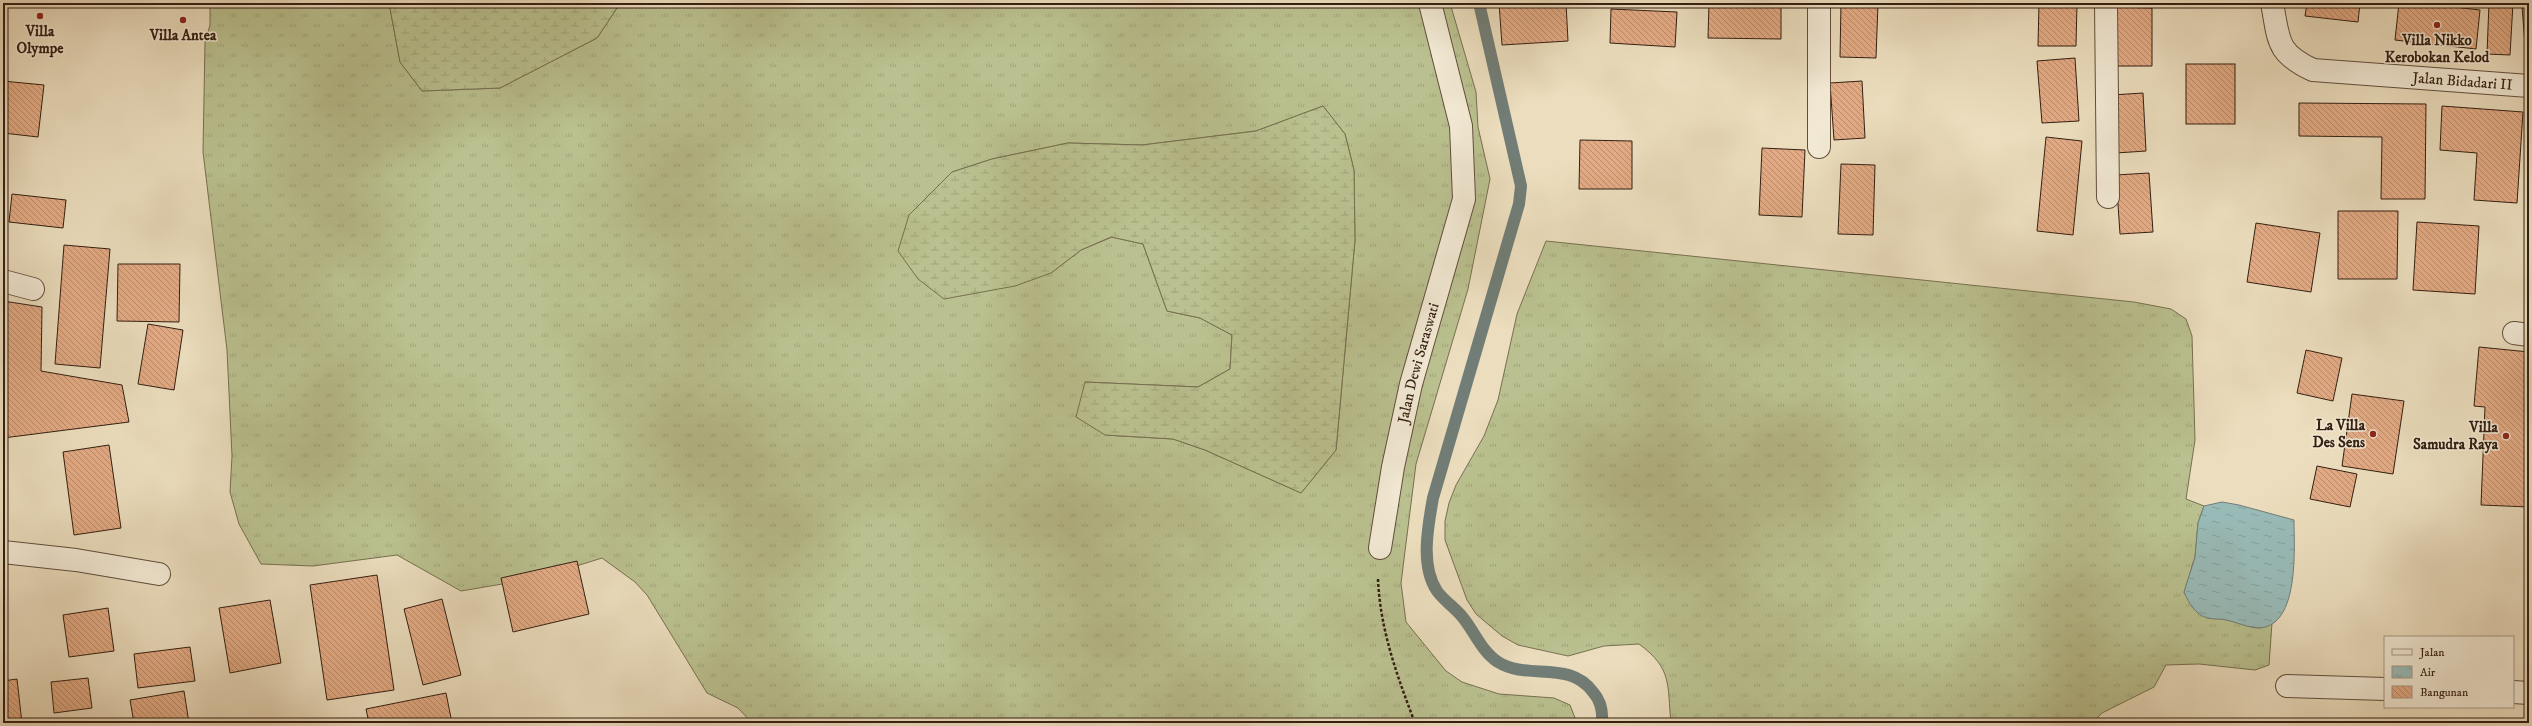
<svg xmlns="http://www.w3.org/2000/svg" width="2532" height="726" viewBox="0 0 2532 726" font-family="'IM FELL DW Pica',serif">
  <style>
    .grass { fill: url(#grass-tufts); stroke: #777050; fill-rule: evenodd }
    .wetland { fill: url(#wetland-marsh); stroke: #777050 }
    .water { fill: url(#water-ripples); stroke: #717d76 }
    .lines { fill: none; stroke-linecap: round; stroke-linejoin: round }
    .stream { stroke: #717d76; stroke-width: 12 }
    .building { fill: url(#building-back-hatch); stroke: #341f12 }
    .street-casing { stroke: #624e3d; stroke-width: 24 }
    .path { stroke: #341f12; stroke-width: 2.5; stroke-dasharray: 3 2; stroke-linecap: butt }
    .street { stroke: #f2e9d4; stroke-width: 22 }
    .poi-dot { fill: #8f2418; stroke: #f2e9d4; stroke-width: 1.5 }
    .labels { text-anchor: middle; stroke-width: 3; stroke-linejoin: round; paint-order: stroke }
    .poi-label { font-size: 15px; font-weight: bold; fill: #341f12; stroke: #f2e9d4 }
    .street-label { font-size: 15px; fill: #341f12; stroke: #f2e9d4 }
  </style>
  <defs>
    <pattern id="grass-tufts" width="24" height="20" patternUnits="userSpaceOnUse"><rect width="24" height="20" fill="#bac08f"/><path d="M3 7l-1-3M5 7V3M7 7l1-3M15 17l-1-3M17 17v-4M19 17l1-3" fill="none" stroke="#a0a57a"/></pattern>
    <pattern id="wetland-marsh" width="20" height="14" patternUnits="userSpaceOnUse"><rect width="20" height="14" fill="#bac08f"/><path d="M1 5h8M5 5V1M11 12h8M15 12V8" fill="none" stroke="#a0a57a"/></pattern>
    <pattern id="water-ripples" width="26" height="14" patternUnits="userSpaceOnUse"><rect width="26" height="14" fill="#99bbb8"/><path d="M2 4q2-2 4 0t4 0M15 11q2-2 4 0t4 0" fill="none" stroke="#84a09d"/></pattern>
    <pattern id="building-back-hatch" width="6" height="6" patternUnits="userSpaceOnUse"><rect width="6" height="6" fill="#e3ab85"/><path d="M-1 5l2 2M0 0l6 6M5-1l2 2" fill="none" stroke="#b98b6b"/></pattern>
  </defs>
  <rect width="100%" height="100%" fill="#ebddbd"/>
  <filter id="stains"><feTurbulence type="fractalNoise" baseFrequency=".005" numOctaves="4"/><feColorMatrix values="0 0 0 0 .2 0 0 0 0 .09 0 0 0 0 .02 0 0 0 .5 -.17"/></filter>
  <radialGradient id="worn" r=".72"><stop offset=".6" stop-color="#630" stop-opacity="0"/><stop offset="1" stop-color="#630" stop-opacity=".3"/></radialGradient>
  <g class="grass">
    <path d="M 210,3 L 389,3 L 400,62 L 422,91 L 500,88 L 597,38 L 617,8 L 618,3 L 1450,3 L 1476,92 L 1478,127 L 1490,179 L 1468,289 L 1416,464 L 1401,583 L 1406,622 L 1446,671 L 1462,682 L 1499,694 L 1554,698 L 1570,705 L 1577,723 L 752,723 L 738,708 L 707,693 L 647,595 L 635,582 L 602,558 L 538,578 L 461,591 L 397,555 L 313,566 L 261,564 L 239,524 L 230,492 L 232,456 L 227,350 L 203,152 L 205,42 L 210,25 ZM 1323,106 L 1345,134 L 1354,170 L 1355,240 L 1336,450 L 1301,493 L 1205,450 L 1173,439 L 1105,435 L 1085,382 L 1198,387 L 1230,369 L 1232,335 L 1200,318 L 1167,311 L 1143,244 L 1112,237 L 1081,250 L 1051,273 L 952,172 L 992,159 L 1068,143 L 1142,145 L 1256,131 Z"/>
    <path d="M 1546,241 L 2134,302 L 2171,309 L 2186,319 L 2192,336 L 2195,440 L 2186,499 L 2204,506 L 2198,523 L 2195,557 L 2184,593 L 2207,618 L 2224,619 L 2259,628 L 2272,623 L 2269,665 L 2255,670 L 2199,664 L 2166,665 L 2154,687 L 2102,713 L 2092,723 L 1671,723 C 1667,685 1673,669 1639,644 L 1604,646 L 1568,656 L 1518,645 L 1502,636 L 1476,614 L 1467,600 L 1445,540 L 1445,521 L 1449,503 L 1456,485 L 1484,436 L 1498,400 L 1517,314 Z"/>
  </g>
  <g class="wetland">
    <path d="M 389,3 L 618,3 L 617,8 L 597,38 L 500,88 L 422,91 L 400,62 Z"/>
    <path d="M 1323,106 L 1345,134 L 1354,170 L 1355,240 L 1336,450 L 1301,493 L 1205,450 L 1173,439 L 1105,435 L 1076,417 L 1085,382 L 1198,387 L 1230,369 L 1232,335 L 1200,318 L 1167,311 L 1143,244 L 1111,237 L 1081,250 L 1051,273 L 1015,286 L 944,299 L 918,279 L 898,251 L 909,215 L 952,172 L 992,159 L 1068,143 L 1142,145 L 1256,131 Z"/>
  </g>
  <path class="water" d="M 2222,502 L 2239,505 L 2294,520 C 2294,547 2300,626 2259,628 C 2249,628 2236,622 2226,620 C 2220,618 2214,620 2208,618 C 2195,615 2189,603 2184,592 L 2195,557 L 2198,523 L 2204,506 Z"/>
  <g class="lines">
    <path class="stream" d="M 1479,3 L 1521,186 L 1519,204 L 1433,498 C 1428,526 1420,566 1437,591 C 1444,601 1457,609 1464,619 C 1475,633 1483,653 1498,662 C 1528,681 1569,659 1593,692 C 1601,701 1603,711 1602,723"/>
  </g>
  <g class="building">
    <path d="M 1499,3 L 1566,3 L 1568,41 L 1502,45 Z"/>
    <path d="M 1709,3 L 1781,3 L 1781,39 L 1708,38 Z"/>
    <path d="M 1841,3 L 1878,3 L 1876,58 L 1840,57 Z"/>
    <path d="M 2039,3 L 2077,3 L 2076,46 L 2038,46 Z"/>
    <path d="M 2307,3 L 2360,3 L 2358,22 L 2305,16 Z"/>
    <path d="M 2399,3 L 2420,3 L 2480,10 L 2476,49 L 2395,40 Z"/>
    <path d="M 2489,3 L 2513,3 L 2510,55 L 2487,54 Z"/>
    <path d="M 2117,7 L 2152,8 L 2152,66 L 2117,66 Z"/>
    <path d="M 2522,7 L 2529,7 L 2529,44 L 2525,44 Z"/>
    <path d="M 1611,9 L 1677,12 L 1675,47 L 1610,43 Z"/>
    <path d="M 2075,58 L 2079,121 L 2042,123 L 2037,61 Z"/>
    <rect x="2186" y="64" width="49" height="60"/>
    <path d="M 3,81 L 44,85 L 38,137 L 3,133 Z"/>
    <path d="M 1862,81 L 1865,138 L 1834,140 L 1830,83 Z"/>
    <path d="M 2143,93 L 2146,151 L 2116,153 L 2112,95 Z"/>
    <path d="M 2299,103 L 2426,104 L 2425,199 L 2381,199 L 2382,137 L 2299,136 Z"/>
    <path d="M 2442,106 L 2523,112 L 2517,203 L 2474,200 L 2477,153 L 2440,150 Z"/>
    <path d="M 2046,137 L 2082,141 L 2073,235 L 2037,231 Z"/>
    <path d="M 1580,140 L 1632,141 L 1632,189 L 1579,189 Z"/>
    <path d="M 1762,148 L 1805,150 L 1802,217 L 1759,215 Z"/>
    <path d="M 1841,164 L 1875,165 L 1873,235 L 1838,234 Z"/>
    <path d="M 2149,173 L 2153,232 L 2120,234 L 2116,175 Z"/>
    <path d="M 12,194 L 66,200 L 63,228 L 9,222 Z"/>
    <path d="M 2338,211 L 2398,211 L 2397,279 L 2338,279 Z"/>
    <path d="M 2417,222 L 2479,226 L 2475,294 L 2413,290 Z"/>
    <path d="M 2256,223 L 2320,233 L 2311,292 L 2247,282 Z"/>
    <path d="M 64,245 L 110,249 L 100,368 L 55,364 Z"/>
    <path d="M 118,264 L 180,264 L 179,322 L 117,321 Z"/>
    <path d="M 3,301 L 42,307 L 41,371 L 122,385 L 129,422 L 3,438 Z"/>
    <path d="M 148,324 L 183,330 L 174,390 L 138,384 Z"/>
    <path d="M 2479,347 L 2529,352 L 2529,507 L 2481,505 L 2485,407 L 2474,406 Z"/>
    <path d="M 2306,350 L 2342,358 L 2333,401 L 2297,393 Z"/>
    <path d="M 2352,394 L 2404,401 L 2393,474 L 2342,466 Z"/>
    <path d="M 109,445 L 121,528 L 74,535 L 63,452 Z"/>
    <path d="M 2317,466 L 2357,474 L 2350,507 L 2310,499 Z"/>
    <path d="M 577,561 L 589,614 L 513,632 L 501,578 Z"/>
    <path d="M 377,575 L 394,690 L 327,700 L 310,585 Z"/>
    <path d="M 442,599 L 461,675 L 423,685 L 404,609 Z"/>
    <path d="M 270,600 L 281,663 L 230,673 L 219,608 Z"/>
    <path d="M 108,608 L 114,651 L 69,657 L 63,615 Z"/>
    <path d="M 190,647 L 195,681 L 138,688 L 134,654 Z"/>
    <path d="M 88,678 L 92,708 L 54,713 L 51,682 Z"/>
    <path d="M 17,679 L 22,723 L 3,723 L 3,681 Z"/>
    <path d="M 184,691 L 189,723 L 134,723 L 130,700 Z"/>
    <path d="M 446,693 L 452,723 L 369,723 L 366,709 Z"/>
  </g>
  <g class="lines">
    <g class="street-casing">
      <g id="street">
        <path d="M 2106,3 L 2108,197"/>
        <path id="s1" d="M 2272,3 C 2279,40 2276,53 2313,70 L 2529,86"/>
        <path d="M 1819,147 L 1819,3"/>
        <path d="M 3,281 L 33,289"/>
        <path d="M 2514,333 L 2529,335"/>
        <path id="s2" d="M 1380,548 L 1393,467 L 1411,384 L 1464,199 L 1461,126 L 1430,3"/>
        <path d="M 3,552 L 76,560 L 159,574"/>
        <path d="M 2287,686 L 2385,689"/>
        <path d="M 2513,692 L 2529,693"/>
      </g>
    </g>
    <path class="path" d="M 1378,579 C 1380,629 1397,676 1415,723"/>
    <use href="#street" class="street"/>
  </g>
  <g class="poi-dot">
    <circle cx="40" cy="16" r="4"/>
    <circle cx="183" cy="20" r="4"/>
    <circle cx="2437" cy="25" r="4"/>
    <circle cx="2373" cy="434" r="4"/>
    <circle cx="2506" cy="436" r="4"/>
  </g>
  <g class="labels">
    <g class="poi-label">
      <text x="40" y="36">Villa<tspan x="40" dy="17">Olympe</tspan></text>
      <text x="183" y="40">Villa Antea</text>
      <text x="2437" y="45">Villa Nikko<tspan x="2437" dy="17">Kerobokan Kelod</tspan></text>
      <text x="2365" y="430" text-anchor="end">La Villa<tspan x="2365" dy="17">Des Sens</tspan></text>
      <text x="2498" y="432" text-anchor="end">Villa<tspan x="2498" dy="17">Samudra Raya</tspan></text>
    </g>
    <g class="street-label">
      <text dy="5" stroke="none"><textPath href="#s1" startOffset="234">Jalan Bidadari II</textPath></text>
      <text dy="5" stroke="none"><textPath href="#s2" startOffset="189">Jalan Dewi Saraswati</textPath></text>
    </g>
  </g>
  <rect width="2532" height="726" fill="none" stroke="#ebddbd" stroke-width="16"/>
  <rect x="4" y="4" width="2524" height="718" fill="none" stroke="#341f12" stroke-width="2"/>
  <rect x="8" y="8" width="2516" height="710" fill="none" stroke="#341f12"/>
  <rect x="2384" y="636" width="130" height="72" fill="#f2e9d4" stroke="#a69886"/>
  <rect x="2392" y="649" width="20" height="6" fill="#f2e9d4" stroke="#a69886"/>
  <text x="2420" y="656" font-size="12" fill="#341f12">Jalan</text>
  <rect x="2392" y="666" width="20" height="12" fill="url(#water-ripples)" stroke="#a69886"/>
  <text x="2420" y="676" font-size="12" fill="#341f12">Air</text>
  <rect x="2392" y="686" width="20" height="12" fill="url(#building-back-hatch)" stroke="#a69886"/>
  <text x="2420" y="696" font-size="12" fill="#341f12">Bangunan</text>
  <rect width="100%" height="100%" filter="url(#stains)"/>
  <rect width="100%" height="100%" fill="url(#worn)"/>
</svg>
